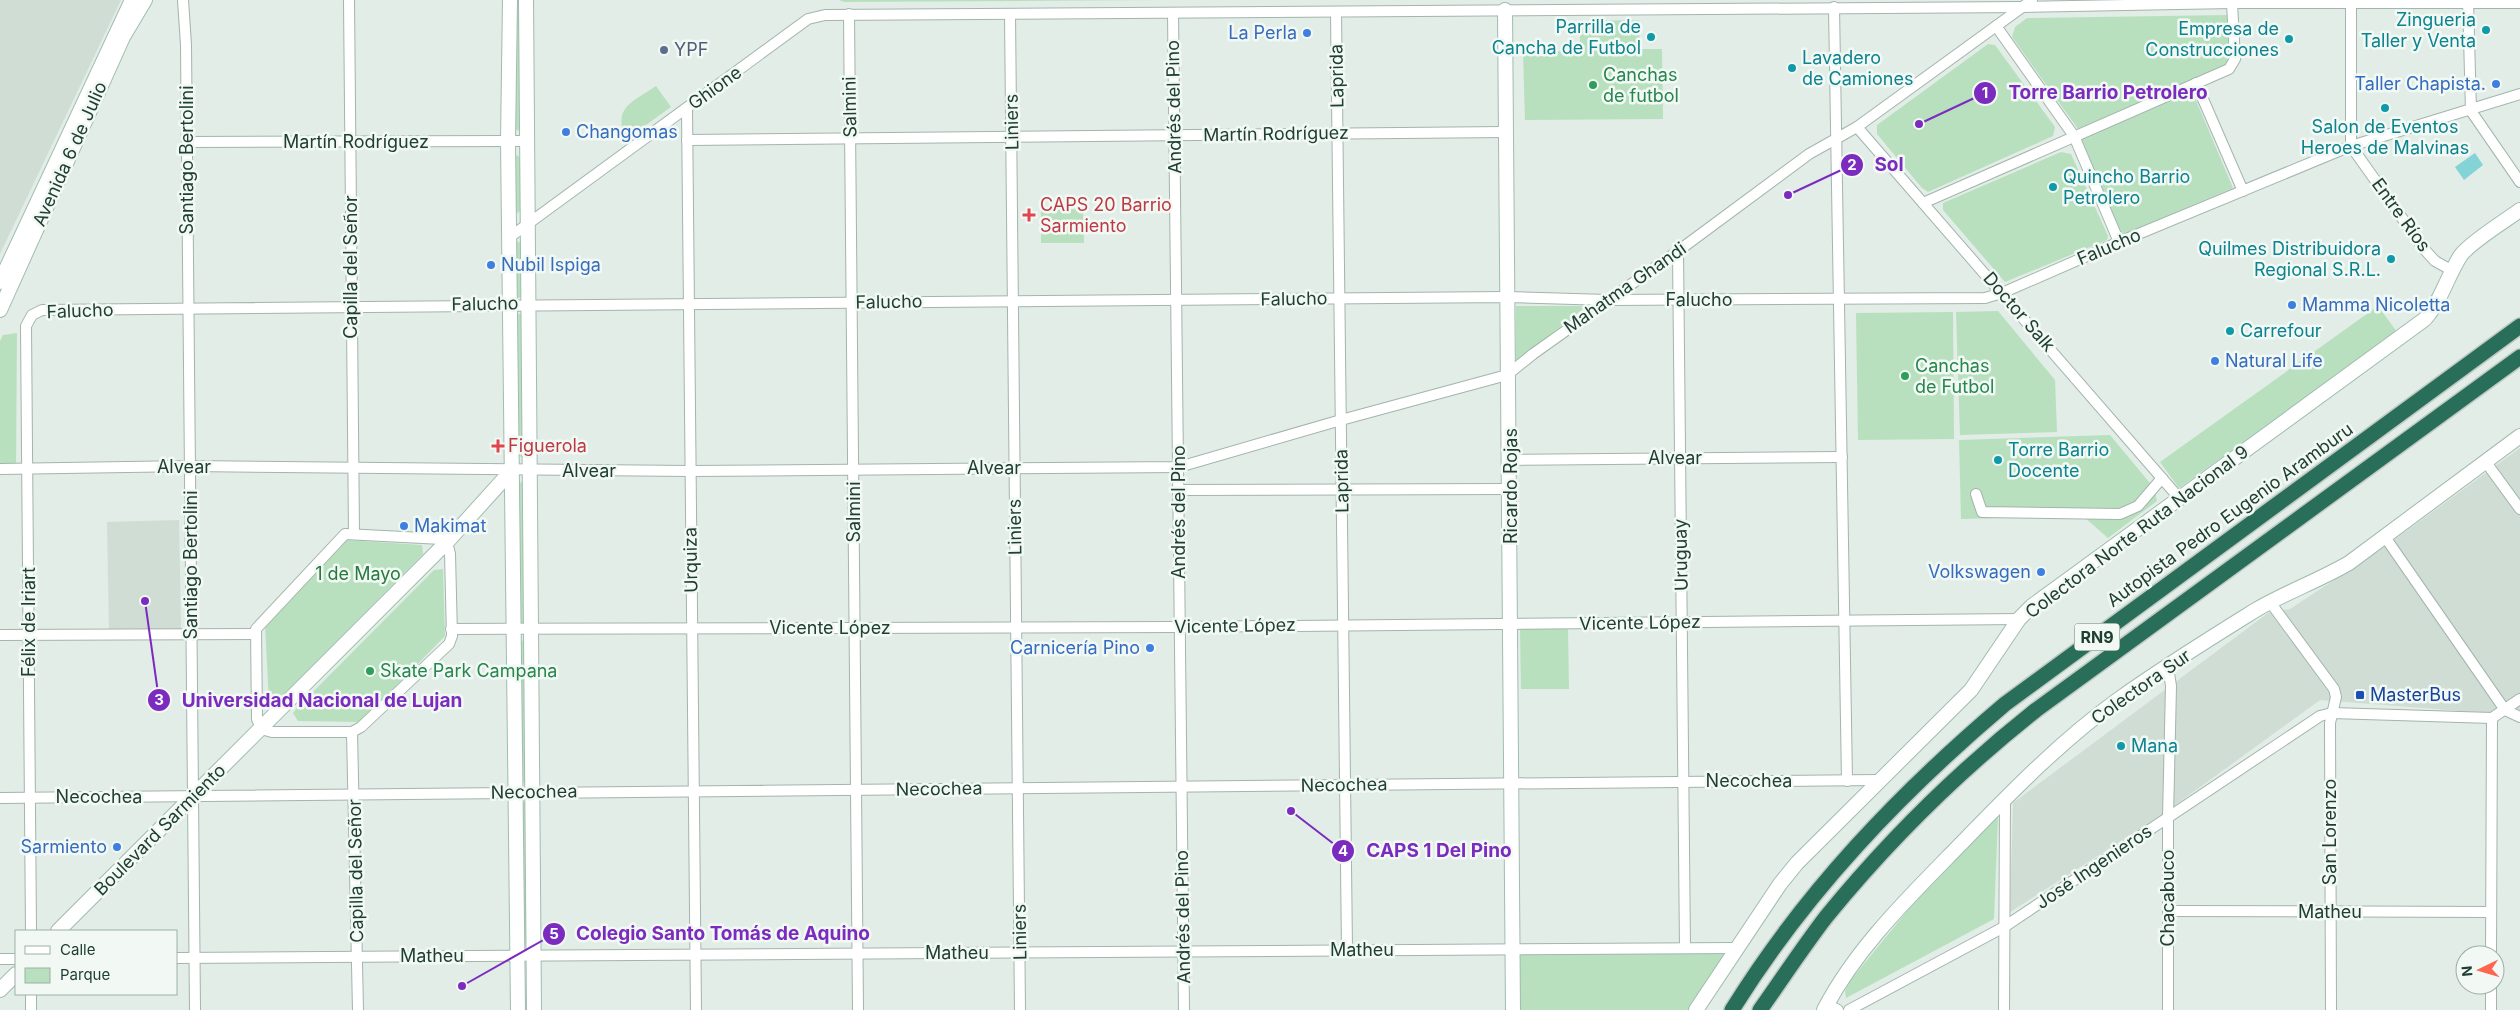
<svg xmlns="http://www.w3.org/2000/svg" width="2520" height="1010" viewBox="0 0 2520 1010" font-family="Inter,sans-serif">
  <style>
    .built { fill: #cfddd5 }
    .green { fill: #b8e0be }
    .water { fill: #84d3d6 }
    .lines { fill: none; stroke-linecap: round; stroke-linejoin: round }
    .street-casing { stroke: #a3b5ad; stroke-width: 12 }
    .secondary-casing { stroke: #a1bcb0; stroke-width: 16 }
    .highway-casing { stroke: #c1c9c6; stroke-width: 18 }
    .street { stroke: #fff; stroke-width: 10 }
    .secondary { stroke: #fff; stroke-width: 14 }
    .highway { stroke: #296e58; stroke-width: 15 }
    .culture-dot { fill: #0f9aa8; stroke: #f2f9f5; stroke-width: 2 }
    .shop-dot { fill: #3f7fe0; stroke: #f2f9f5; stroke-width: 2 }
    .service-dot { fill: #5c6f8a; stroke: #f2f9f5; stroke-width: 2 }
    .leisure-dot { fill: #2e9e5b; stroke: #f2f9f5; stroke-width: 2 }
    .health-dot { fill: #e0444e; stroke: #f2f9f5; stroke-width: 2 }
    .transit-dot { fill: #1a4fb4; stroke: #f2f9f5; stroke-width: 2 }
    .labels { text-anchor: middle; stroke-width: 5; stroke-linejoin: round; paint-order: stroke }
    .shield { fill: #f2f9f5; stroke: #5f776d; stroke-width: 1 }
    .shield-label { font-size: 16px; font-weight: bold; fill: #203f33 }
    .culture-label { font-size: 18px; fill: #0d838f; stroke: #f2f9f5; text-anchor: start }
    .shop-label { font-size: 18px; fill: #366cbe; stroke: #f2f9f5; text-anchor: end }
    .service-label { font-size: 18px; fill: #4e5e75; stroke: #f2f9f5; text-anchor: start }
    .leisure-label { font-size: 18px; fill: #27864d; stroke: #f2f9f5; text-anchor: start }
    .street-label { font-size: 18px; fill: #203f33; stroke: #f2f9f5 }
    .health-label { font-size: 18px; fill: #be3a42; stroke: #f2f9f5; text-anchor: start }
    .park-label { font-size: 18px; fill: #27793d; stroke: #f2f9f5 }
    .transit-label { font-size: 18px; fill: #164399; stroke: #f2f9f5; text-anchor: start }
    .leader { fill: none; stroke: #7b2cbf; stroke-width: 2 }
    .callout-dot { fill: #7b2cbf; stroke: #f2f9f5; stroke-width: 2 }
    .mark-label { font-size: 15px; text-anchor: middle; font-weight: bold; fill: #fff }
    .callout-label { font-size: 19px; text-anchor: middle; font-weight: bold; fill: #7b2cbf; stroke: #f2f9f5; stroke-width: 5; stroke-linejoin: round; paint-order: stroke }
  </style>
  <rect width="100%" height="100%" fill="#e1ede6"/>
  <g class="built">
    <path d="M 0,0 L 121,0 L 0,254 Z"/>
    <path d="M 2520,448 L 2520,712 L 2488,713 L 2320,700 L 2163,814 L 2010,912 L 2013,803 L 2268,613 L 2290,609 L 2383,548 Z"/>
    <path d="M 179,520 L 181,629 L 109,630 L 107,522 Z"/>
  </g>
  <g class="green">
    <path d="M 515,0 L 521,0 L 520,128 L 518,131 L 515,128 Z"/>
    <path d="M 839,0 L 1157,0 L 844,2 Z"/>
    <path d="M 2229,15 L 2230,64 L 2078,129 L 2012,37 L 2015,27 L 2027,18 Z"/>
    <path d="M 1639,20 L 1640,49 L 1662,49 L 1663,119 L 1525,120 L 1523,52 L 1580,51 L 1580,21 Z"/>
    <path d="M 1988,44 L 1995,45 L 2055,127 L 2053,136 L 1928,192 L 1922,188 L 1877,134 L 1877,125 Z"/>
    <path d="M 656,86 L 671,107 L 632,135 L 624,133 C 614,106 636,100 656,86 Z"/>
    <path d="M 2192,91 L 2233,188 L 2121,235 L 2080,138 Z"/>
    <path d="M 2061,152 L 2071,154 L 2108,236 L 2107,240 L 2005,282 L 1943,210 L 1943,203 Z"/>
    <path d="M 517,155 L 520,158 L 521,210 L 518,213 L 515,210 L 515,158 Z"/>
    <path d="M 1083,209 L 1084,243 L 1041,243 L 1041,210 Z"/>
    <path d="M 518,241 L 521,244 L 522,296 L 519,298 L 516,296 L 516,244 Z"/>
    <path d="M 1516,306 L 1587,306 L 1516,361 Z"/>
    <path d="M 2378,306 L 2397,332 L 2179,488 L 2160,462 Z"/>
    <path d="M 1998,311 L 2055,380 L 2057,432 L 1960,435 L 1956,312 Z"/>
    <path d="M 1953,312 L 1954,439 L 1858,440 L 1856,313 Z"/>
    <path d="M 520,313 L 522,316 L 523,456 L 521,457 L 518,455 L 517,316 Z"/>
    <path d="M 17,333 L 16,467 L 0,468 L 0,341 L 3,335 Z"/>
    <path d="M 2110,435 L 2154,488 L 2157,501 L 2108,538 L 2083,516 L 1961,519 L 1959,440 Z"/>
    <path d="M 521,482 L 523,483 L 525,624 L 520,624 L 519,485 Z"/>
    <path d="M 346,540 L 422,545 L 423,554 L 279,699 L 269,703 L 265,624 Z"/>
    <path d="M 443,569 L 445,636 L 361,722 L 298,721 L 293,713 L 296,709 L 434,570 Z"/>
    <path d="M 1520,629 L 1568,629 L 1569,689 L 1521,689 Z"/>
    <path d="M 524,639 L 526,640 L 527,783 L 525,783 L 522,781 L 521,642 Z"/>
    <path d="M 525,802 L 527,802 L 528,945 L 526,946 L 524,943 L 522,804 Z"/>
    <path d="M 1998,817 L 1994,919 L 1846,998 L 1845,991 L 1850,981 L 1921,894 Z"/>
    <path d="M 1738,948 L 1696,1010 L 1517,1010 L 1516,950 Z"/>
  </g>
  <path class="water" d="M 2475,153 L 2483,165 L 2464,180 L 2455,167 Z"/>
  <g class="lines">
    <g class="street-casing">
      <g id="street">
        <path d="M 183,0 L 186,45 L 195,1010"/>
        <path d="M 349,0 L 354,534"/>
        <path d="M 2468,0 L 2471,111 L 2520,182"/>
        <path d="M 2351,4 L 2351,146 L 2424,249 L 2435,261 L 2451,270"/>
        <path d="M 1834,7 L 1847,781"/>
        <path d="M 1336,12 L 1347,950"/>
        <path d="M 1173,13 L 1184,1010"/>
        <path d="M 849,14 L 858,1010"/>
        <path d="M 1010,14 L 1020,1010"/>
        <path d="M 1996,26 L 2074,136 L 2119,242"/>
        <path d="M 2196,83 L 2243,191"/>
        <path d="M 687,109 L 696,1010"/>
        <path d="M 1857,127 L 2180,499"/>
        <path d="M 687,140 L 1505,132"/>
        <path d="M 187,142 L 526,141"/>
        <path d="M 1923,203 L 2229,69 L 2235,59 L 2232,3"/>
        <path d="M 510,237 L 808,19 L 825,15 L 2022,7 L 2232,3 L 2520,3"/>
        <path d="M 1678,251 L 1685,948"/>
        <path d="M 1508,460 L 1842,457"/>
        <path d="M 2485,461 L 2520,509"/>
        <path d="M 0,469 L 191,466 L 690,471 L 1179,467 L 1341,420 L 1507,375 L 1533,354 L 1678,251 L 1809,154 L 1857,127 L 2032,0"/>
        <path d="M 1179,490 L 1508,489"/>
        <path d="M 1976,494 L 1982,512 L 2120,514 L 2138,506 L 2162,478"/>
        <path d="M 345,534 L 442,539 L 447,542 L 450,554 L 452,636 L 449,644 L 361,727 L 352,732 L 272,732 L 261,729 L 257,719 L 256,629 Z"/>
        <path d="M 2385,537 L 2505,710 L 2520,717"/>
        <path d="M 2270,602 L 2334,689 L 2336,697 L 2330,723 L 2331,1010"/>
        <path d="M 451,629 L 1180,627 L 2019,619"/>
        <path d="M 0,635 L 256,634"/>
        <path d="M 2168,667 L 2171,686 L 2168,818 L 2168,1010"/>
        <path d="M 2492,718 L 2520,699"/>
        <path d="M 352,732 L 358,1010"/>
        <path d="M 0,798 L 1878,780"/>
        <path d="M 2168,911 L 2491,912"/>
        <path d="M 31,931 L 26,326 L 32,315 L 42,310 L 1507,297 L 1607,300 L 1985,298 L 2002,293 L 2119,242 L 2351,146 L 2520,94"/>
        <path d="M 2491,955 L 2492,718"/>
        <path d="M 176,958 L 1738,948"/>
        <path d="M 0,959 L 16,959"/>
        <path d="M 31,994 L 31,1010"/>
        <path d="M 1827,1004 L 1838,1010"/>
        <path d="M 1849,1010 L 2004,927 L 2320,716 L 2332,713 L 2492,718"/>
        <path d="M 2004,1010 L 2005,799"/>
        <path d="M 2491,1010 L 2491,985"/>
      </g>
    </g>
    <g class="secondary-casing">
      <g id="secondary">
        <path d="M 510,0 L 508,141 L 518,1010"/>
        <path d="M 526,0 L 534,1010"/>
        <path d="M 1505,10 L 1513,1010"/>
        <path d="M 0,282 L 132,0"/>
        <path d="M 0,310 L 123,37 L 145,0"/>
        <path d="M 58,931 L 447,542 L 512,470"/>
        <path d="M 0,990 L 16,974"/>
        <path d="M 1696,1010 L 1780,884 L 1797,863 L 1971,690 L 2019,619 L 2032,606 L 2425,319 C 2442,300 2447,276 2461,255 C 2472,241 2505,221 2520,210"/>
        <path d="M 1824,1010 C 1854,952 1902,904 1947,858 C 2001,803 2055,745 2119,699 C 2162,668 2209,639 2254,611 C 2284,593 2318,581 2349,563 L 2520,436"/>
      </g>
    </g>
    <g class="highway-casing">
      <g id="highway">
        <path d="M 1732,1010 C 1805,892 1900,793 2005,704 L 2520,326"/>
        <path d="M 1760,1010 C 1782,979 1803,947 1826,917 C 1888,841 1959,771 2036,710 L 2520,357"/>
      </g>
    </g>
    <use href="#street" class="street"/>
    <use href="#secondary" class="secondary"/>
    <use href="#highway" class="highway"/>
  </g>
  <g class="culture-dot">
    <circle cx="2486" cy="30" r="5"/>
    <circle cx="1651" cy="37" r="5"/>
    <circle cx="2289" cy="39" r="5"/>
    <circle cx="1792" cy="68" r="5"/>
    <circle cx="2385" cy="108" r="5"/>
    <circle cx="2053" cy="187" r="5"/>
    <circle cx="2391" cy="259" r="5"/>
    <circle cx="2230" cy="331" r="5"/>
    <circle cx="1998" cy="460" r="5"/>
    <circle cx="2121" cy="746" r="5"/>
  </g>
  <g class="shop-dot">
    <circle cx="1307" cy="33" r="5"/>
    <circle cx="2496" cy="84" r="5"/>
    <circle cx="566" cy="132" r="5"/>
    <circle cx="491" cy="265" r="5"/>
    <circle cx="2292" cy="305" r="5"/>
    <circle cx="2215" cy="361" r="5"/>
    <circle cx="404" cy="526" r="5"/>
    <circle cx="2041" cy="572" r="5"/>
    <circle cx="1150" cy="648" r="5"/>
    <circle cx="117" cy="847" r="5"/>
  </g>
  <circle class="service-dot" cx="664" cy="50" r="5"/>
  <g class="leisure-dot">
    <circle cx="1593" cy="85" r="5"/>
    <circle cx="1905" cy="376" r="5"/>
    <circle cx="370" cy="671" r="5"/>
  </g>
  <g class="health-dot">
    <path d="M1026.5 207.5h5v5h5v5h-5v5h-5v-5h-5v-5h5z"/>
    <path d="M495.5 438.5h5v5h5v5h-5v5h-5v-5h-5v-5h5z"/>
  </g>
  <rect class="transit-dot" x="2355" y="690" width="10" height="10" rx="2.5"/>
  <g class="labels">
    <rect class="shield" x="2074.5" y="623.5" width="45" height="27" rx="4"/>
    <g class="shield-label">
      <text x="2097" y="643">RN9</text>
    </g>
    <g class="culture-label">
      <text x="2476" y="26" text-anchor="end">Zingueria<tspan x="2476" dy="21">Taller y Venta</tspan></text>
      <text x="1641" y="33" text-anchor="end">Parrilla de<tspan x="1641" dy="21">Cancha de Futbol</tspan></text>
      <text x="2279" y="35" text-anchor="end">Empresa de<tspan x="2279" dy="21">Construcciones</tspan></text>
      <text x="1802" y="64">Lavadero<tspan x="1802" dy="21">de Camiones</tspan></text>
      <text x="2385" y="133" text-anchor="middle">Salon de Eventos<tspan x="2385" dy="21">Heroes de Malvinas</tspan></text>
      <text x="2063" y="183">Quincho Barrio<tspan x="2063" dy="21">Petrolero</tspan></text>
      <text x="2381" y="255" text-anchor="end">Quilmes Distribuidora<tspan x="2381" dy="21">Regional S.R.L.</tspan></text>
      <text x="2240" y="337">Carrefour</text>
      <text x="2008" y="456">Torre Barrio<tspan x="2008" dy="21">Docente</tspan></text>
      <text x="2131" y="752">Mana</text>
    </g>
    <g class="shop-label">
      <text x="1297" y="39">La Perla</text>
      <text x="2486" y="90">Taller Chapista.</text>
      <text x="576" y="138" text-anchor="start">Changomas</text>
      <text x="501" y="271" text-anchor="start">Nubil Ispiga</text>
      <text x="2302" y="311" text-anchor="start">Mamma Nicoletta</text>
      <text x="2225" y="367" text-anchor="start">Natural Life</text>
      <text x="414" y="532" text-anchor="start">Makimat</text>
      <text x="2031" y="578">Volkswagen</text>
      <text x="1140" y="654">Carnicería Pino</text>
      <text x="107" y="853">Sarmiento</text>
    </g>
    <g class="service-label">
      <text x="674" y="56">YPF</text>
    </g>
    <g class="leisure-label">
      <text x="1603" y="81">Canchas<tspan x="1603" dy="21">de futbol</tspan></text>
      <text x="1915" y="372">Canchas<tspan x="1915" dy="21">de Futbol</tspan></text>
      <text x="380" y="677">Skate Park Campana</text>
    </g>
    <g class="street-label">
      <text transform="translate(1337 76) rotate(-91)" y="6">Laprida</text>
      <text transform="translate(715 88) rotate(-36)" y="6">Ghione</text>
      <text transform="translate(850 107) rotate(-91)" y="6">Salmini</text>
      <text transform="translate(1174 107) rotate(-91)" y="6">Andrés del Pino</text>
      <text transform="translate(1012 122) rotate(-91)" y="6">Liniers</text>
      <text transform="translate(1276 134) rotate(-1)" y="6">Martín Rodríguez</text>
      <text x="356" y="148">Martín Rodríguez</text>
      <text transform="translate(70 154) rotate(-66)" y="6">Avenida 6 de Julio</text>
      <text transform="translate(187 160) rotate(-90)" y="6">Santiago Bertolini</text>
      <text transform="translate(2401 215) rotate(54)" y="6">Entre Ríos</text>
      <text transform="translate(2109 247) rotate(-23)" y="6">Falucho</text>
      <text transform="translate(351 267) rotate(-90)" y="6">Capilla del Señor</text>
      <text transform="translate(1625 288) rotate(-35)" y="6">Mahatma Ghandi</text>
      <text transform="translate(1294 299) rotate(-1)" y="6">Falucho</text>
      <text x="1699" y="306">Falucho</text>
      <text transform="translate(889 302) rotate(-1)" y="6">Falucho</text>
      <text transform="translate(485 304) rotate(-1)" y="6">Falucho</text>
      <text transform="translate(80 311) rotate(-2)" y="6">Falucho</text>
      <text transform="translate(2019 312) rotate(49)" y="6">Doctor Salk</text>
      <text x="1675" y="464">Alvear</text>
      <text x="184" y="473">Alvear</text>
      <text x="994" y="474">Alvear</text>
      <text x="589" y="477">Alvear</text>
      <text transform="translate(1342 481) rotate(-91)" y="6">Laprida</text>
      <text transform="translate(1511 486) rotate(-90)" y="6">Ricardo Rojas</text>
      <text transform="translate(854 512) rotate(-90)" y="6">Salmini</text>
      <text transform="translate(1179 512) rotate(-90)" y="6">Andrés del Pino</text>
      <text transform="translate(2230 515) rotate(-36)" y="6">Autopista Pedro Eugenio Aramburu</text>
      <text transform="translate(1015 527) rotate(-91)" y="6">Liniers</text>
      <text transform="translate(2137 532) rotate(-37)" y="6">Colectora Norte Ruta Nacional 9</text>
      <text transform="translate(1681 555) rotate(-91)" y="6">Uruguay</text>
      <text transform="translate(691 560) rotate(-91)" y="6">Urquiza</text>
      <text transform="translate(191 565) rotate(-90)" y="6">Santiago Bertolini</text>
      <text transform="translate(29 622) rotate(-90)" y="6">Félix de Iriart</text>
      <text transform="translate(1640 623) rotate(-1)" y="6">Vicente López</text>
      <text transform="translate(1235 626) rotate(-1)" y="6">Vicente López</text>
      <text x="830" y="634">Vicente López</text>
      <text transform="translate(2141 687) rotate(-35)" y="6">Colectora Sur</text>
      <text x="1749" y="787">Necochea</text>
      <text transform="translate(1344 785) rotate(-1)" y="6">Necochea</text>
      <text transform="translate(939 789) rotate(-1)" y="6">Necochea</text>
      <text transform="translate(534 792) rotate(-1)" y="6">Necochea</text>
      <text x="99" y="803">Necochea</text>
      <text transform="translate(160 830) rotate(-45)" y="6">Boulevard Sarmiento</text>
      <text transform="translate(2330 832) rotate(-90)" y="6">San Lorenzo</text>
      <text transform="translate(2094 867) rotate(-34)" y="6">José Ingenieros</text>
      <text transform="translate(356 871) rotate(-91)" y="6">Capilla del Señor</text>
      <text transform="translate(2168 898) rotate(-90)" y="6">Chacabuco</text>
      <text x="2330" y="918">Matheu</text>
      <text transform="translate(1183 917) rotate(-91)" y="6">Andrés del Pino</text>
      <text transform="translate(1020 932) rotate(-91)" y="6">Liniers</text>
      <text x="1362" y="956">Matheu</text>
      <text x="957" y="959">Matheu</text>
      <text x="432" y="962">Matheu</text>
    </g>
    <g class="health-label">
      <text x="1040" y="211">CAPS 20 Barrio<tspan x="1040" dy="21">Sarmiento</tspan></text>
      <text x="508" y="452">Figuerola</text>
    </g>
    <g class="park-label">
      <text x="358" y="580">1 de Mayo</text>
    </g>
    <g class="transit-label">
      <text x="2370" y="701">MasterBus</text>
    </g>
  </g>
  <path class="leader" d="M1919 124L1985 93M1788 195L1852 165M145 601L159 700M1291 811L1343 851M462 986L554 934"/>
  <g class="callout-dot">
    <circle cx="1919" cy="124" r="5"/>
    <circle cx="1788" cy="195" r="5"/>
    <circle cx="145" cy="601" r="5"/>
    <circle cx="1291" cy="811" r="5"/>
    <circle cx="462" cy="986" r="5"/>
    <circle cx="1985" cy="93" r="12"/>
    <circle cx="1852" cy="165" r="12"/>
    <circle cx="159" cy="700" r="12"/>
    <circle cx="1343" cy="851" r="12"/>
    <circle cx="554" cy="934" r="12"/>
  </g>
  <g class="mark-label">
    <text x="1985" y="98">1</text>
    <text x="1852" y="170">2</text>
    <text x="159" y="705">3</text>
    <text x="1343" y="856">4</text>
    <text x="554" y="939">5</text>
  </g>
  <g class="callout-label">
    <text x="2108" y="99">Torre Barrio Petrolero</text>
    <text x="1889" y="171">Sol</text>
    <text x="322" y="707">Universidad Nacional de Lujan</text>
    <text x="1439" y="857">CAPS 1 Del Pino</text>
    <text x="723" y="940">Colegio Santo Tomás de Aquino</text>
  </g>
  <rect x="15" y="930" width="162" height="65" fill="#f2f9f5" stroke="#9eafa7"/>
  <rect x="25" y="946" width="25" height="8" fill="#ffffff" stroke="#9eafa7"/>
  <text x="60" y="955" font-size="15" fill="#203f33">Calle</text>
  <rect x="25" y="968" width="25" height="15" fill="#b8e0be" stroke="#9eafa7"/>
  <text x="60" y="980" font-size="15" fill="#203f33">Parque</text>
  <g transform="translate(2480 970) rotate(265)"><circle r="24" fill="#f2f9f5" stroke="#9eafa7"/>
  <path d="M0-4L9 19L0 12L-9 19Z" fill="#fd664f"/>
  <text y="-8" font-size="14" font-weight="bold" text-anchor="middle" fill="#203f33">N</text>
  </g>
</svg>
